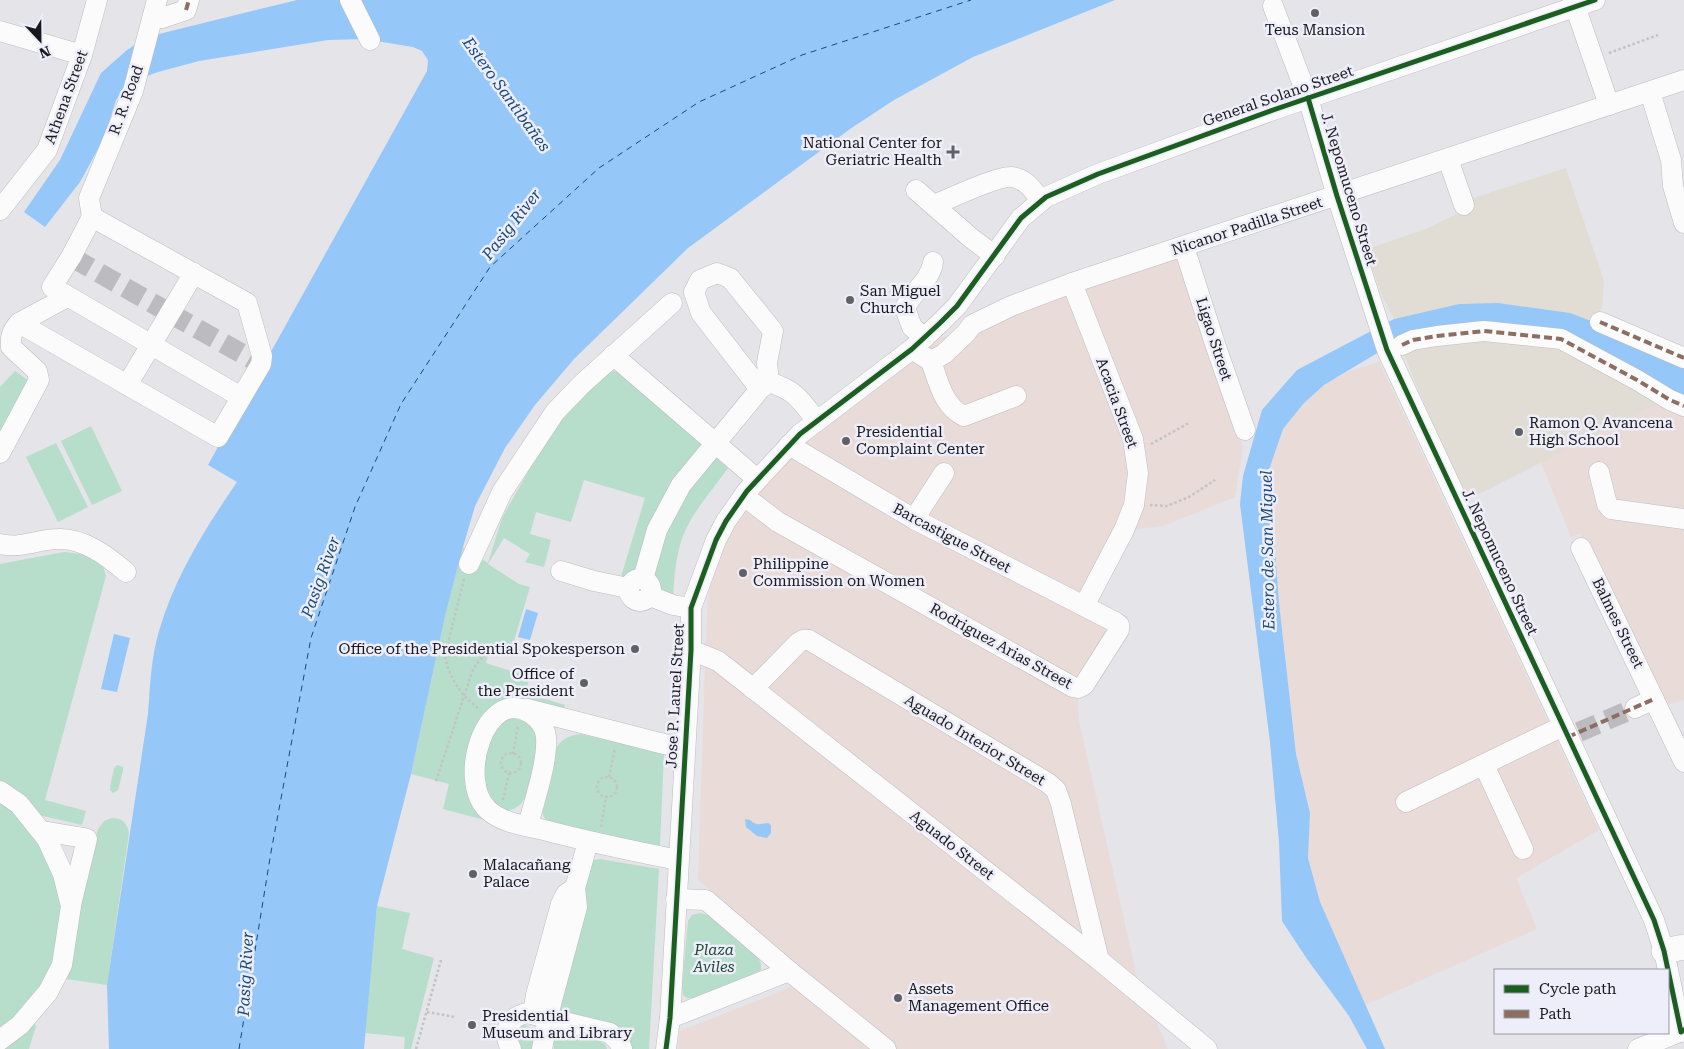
<svg xmlns="http://www.w3.org/2000/svg" width="1684" height="1049" viewBox="0 0 1684 1049" font-family="'Roboto Serif',serif">
  <style>
    .industrial { fill: #e8dbd8 }
    .education { fill: #e2ddd4 }
    .green { fill: #b7ddcb }
    .water { fill: #95c7f8 }
    .lines { fill: none; stroke-linecap: round; stroke-linejoin: round }
    .ferry { stroke: #194a77; stroke-width: 1; stroke-dasharray: 6 5; stroke-linecap: butt }
    .minor-tunnel { stroke: #bcbcc0; stroke-width: 20; stroke-dasharray: 20 10; stroke-linecap: butt }
    .minor-casing { stroke: #bdbdc1; stroke-width: 21 }
    .major-casing { stroke: #bdbdc1; stroke-width: 26 }
    .path { stroke: #c3c3c5; stroke-width: 2.5; stroke-dasharray: 2.5 2.5; stroke-linecap: butt }
    .minor { stroke: #fbfbfc; stroke-width: 20 }
    .major { stroke: #fbfbfc; stroke-width: 25 }
    .quiet { stroke: #8d6e63; stroke-width: 4; stroke-dasharray: 8 4; stroke-linecap: butt }
    .cycleway-casing { stroke: #eeeefa; stroke-width: 8 }
    .cycleway { stroke: #1b5e20; stroke-width: 5 }
    .poi-dot { fill: #616165; stroke: #eeeefa; stroke-width: 2 }
    .labels { text-anchor: middle; stroke-width: 5; stroke-linejoin: round; paint-order: stroke }
    .poi-label { font-size: 15px; fill: #1a1a1e; stroke: #eeeefa; text-anchor: start }
    .street-label { font-size: 15px; fill: #1a1a1e; stroke: #eeeefa }
    .park-label { font-size: 15px; font-style: italic; fill: #1f4b36; stroke: #eeeefa }
    .water-label { font-size: 16px; font-style: italic; fill: #194a77; stroke: #eeeefa }
  </style>
  <rect width="100%" height="100%" fill="#e4e4e9"/>
  <g class="industrial">
    <path d="M 1180,253 L 1243,447 L 1235,497 L 1163,526 L 1128,530 L 1083,593 L 1128,617 L 1078,698 L 1079,721 L 1137,977 L 1168,1049 L 678,1049 L 680,1031 L 812,979 L 698,880 L 707,612 L 711,579 L 723,543 L 740,511 L 768,480 L 808,441 L 940,338 Z"/>
    <path d="M 1379,362 L 1599,830 L 1516,878 L 1537,929 L 1365,1005 L 1319,902 L 1308,858 L 1310,813 L 1296,754 L 1279,603 L 1269,470 L 1283,429 L 1304,403 L 1324,385 L 1349,371 Z"/>
    <path d="M 1663,401 L 1684,410 L 1684,700 L 1666,705 L 1612,587 L 1580,534 L 1571,537 L 1541,462 Z"/>
  </g>
  <g class="education">
    <path d="M 1566,168 L 1604,281 L 1602,307 L 1594,322 L 1570,313 L 1537,308 L 1459,304 L 1394,319 L 1382,296 L 1365,250 L 1428,228 L 1469,208 L 1467,200 Z"/>
    <path d="M 1453,336 L 1561,343 L 1663,401 L 1465,501 L 1402,350 Z"/>
  </g>
  <g class="green">
    <path d="M 15,371 L 32,383 L 0,442 L 0,387 Z"/>
    <path d="M 614,371 L 623,375 L 702,443 L 702,448 L 635,572 L 620,580 L 645,498 L 584,480 L 571,522 L 536,512 L 530,534 L 551,540 L 544,567 L 525,562 L 530,554 L 504,538 L 488,564 L 519,584 L 530,587 L 511,651 L 491,645 L 486,663 L 530,677 L 525,693 L 565,705 L 564,710 L 494,711 L 473,805 L 478,814 L 485,820 L 443,809 L 449,784 L 411,774 L 446,612 L 463,547 L 488,563 L 502,518 L 537,456 L 557,426 L 586,389 L 604,374 Z"/>
    <path d="M 91,426 L 122,491 L 92,505 L 61,441 Z"/>
    <path d="M 56,443 L 88,507 L 58,522 L 26,457 Z"/>
    <path d="M 715,457 L 728,468 C 711,492 688,516 680,545 C 675,563 674,581 673,600 L 659,595 L 651,581 L 673,512 Z"/>
    <path d="M 64,552 L 82,554 L 102,563 L 106,576 L 45,800 L 86,811 L 82,825 L 39,815 L 0,783 L 0,564 Z"/>
    <path d="M 504,717 L 532,721 C 534,727 540,736 540,743 C 539,752 535,762 533,770 C 529,789 525,814 500,810 L 482,784 L 489,737 Z"/>
    <path d="M 580,734 L 664,753 L 660,846 C 639,842 559,832 547,821 C 545,819 544,816 543,814 C 539,803 548,780 550,769 C 555,748 557,738 580,734 Z"/>
    <path d="M 117,765 L 123,767 L 123,771 L 118,790 L 113,793 L 110,790 L 110,787 L 114,768 Z"/>
    <path d="M 0,800 L 12,808 L 42,843 L 64,902 L 57,960 L 26,1009 L 0,1030 Z"/>
    <path d="M 112,818 C 122,818 127,823 129,833 L 107,985 L 66,979 L 77,909 L 98,829 L 104,821 Z"/>
    <path d="M 600,859 L 659,869 L 649,1049 L 627,1049 L 564,1015 L 559,1010 L 583,890 L 590,865 L 594,860 Z"/>
    <path d="M 377,906 L 410,913 L 402,949 L 434,958 L 411,1049 L 404,1049 L 405,1037 L 365,1033 Z"/>
    <path d="M 700,913 L 708,915 L 758,957 L 761,964 L 761,970 L 755,973 L 695,998 L 687,998 L 683,995 L 682,987 L 688,921 L 692,915 Z"/>
    <path d="M 35,1024 L 36,1026 L 29,1049 L 0,1049 Z"/>
    <path d="M 524,1025 L 532,1028 L 536,1034 L 535,1046 L 531,1049 L 517,1049 L 512,1034 L 520,1026 Z"/>
    <path d="M 560,1032 L 599,1041 L 605,1044 L 607,1049 L 554,1049 L 553,1040 Z"/>
  </g>
  <g class="water">
    <path d="M 297,0 L 1115,0 L 973,57 L 894,100 L 850,129 L 688,248 L 574,359 L 535,405 L 505,448 L 475,506 L 463,547 L 446,612 L 411,774 L 377,906 L 364,1049 L 109,1049 L 107,985 L 148,714 C 150,686 151,658 159,631 C 175,576 205,529 237,482 L 208,465 L 427,71 L 428,60 L 422,51 L 413,47 L 364,39 L 328,40 L 199,61 L 158,72 L 131,82 L 116,100 L 105,136 L 80,182 L 45,227 L 24,212 L 60,160 L 101,73 L 127,50 L 147,37 Z"/>
    <path d="M 1498,303 L 1570,313 L 1594,322 L 1684,368 L 1684,399 L 1562,336 L 1399,340 L 1324,385 L 1304,403 L 1283,429 L 1269,470 L 1279,603 L 1296,754 L 1310,813 L 1308,858 L 1320,902 L 1385,1049 L 1367,1049 L 1349,1016 L 1307,959 L 1282,921 L 1279,842 L 1270,742 L 1240,504 L 1243,476 L 1262,410 L 1297,370 L 1394,319 L 1459,304 Z"/>
    <path d="M 526,609 L 538,613 L 530,640 L 518,637 Z"/>
    <path d="M 114,634 L 130,638 L 117,692 L 101,689 Z"/>
    <path d="M 745,819 L 750,820 C 756,826 760,824 768,823 L 771,825 L 771,833 L 767,838 L 757,836 L 746,827 Z"/>
  </g>
  <g class="lines">
    <path class="ferry" d="M 239,1049 L 271,852 L 311,638 L 355,507 L 401,404 L 490,267 L 599,168 L 699,102 L 802,55 L 971,0"/>
    <g class="minor-tunnel">
      <path d="M 73,258 L 168,312"/>
      <path d="M 171,314 L 257,362"/>
      <path d="M 1579,732 L 1635,708"/>
    </g>
    <g class="minor-casing">
      <g id="minor">
        <path d="M 350,0 L 370,40"/>
        <path d="M 1573,0 L 1609,105"/>
        <path d="M 1273,6 L 1308,98 L 1337,196 L 1387,350 L 1654,920 L 1664,951 L 1681,1032"/>
        <path d="M 153,18 L 162,18 L 186,10 L 189,0"/>
        <path d="M 0,31 L 82,55"/>
        <path d="M 1650,92 L 1671,160 L 1673,186 L 1684,223"/>
        <path d="M 1448,159 L 1464,205"/>
        <path d="M 916,190 L 971,238 L 995,256"/>
        <path d="M 934,205 C 948,199 1000,175 1012,177 C 1026,179 1033,190 1041,201"/>
        <path d="M 0,210 L 47,150 L 82,55 L 97,0"/>
        <path d="M 92,217 L 71,257 L 52,287 L 241,397"/>
        <path d="M 1184,247 L 1215,344 L 1245,430"/>
        <path d="M 1072,283 L 1133,439 L 1138,473 L 1134,505 L 1124,530 L 1084,606"/>
        <path d="M 1600,322 L 1684,358"/>
        <path d="M 19,323 L 218,437 L 261,364 L 262,356 L 247,303 L 92,217 L 89,198 L 133,91 L 157,0"/>
        <path d="M 924,338 L 912,327 L 905,308 C 912,292 931,280 933,262"/>
        <path d="M 1402,345 L 1413,340 L 1437,336 L 1484,331 L 1561,339 L 1637,380 L 1670,400 L 1684,406"/>
        <path d="M 912,349 L 931,361 L 944,354 L 966,333 L 972,325 L 1011,306 L 1072,283 L 1684,80"/>
        <path d="M 613,355 L 757,479"/>
        <path d="M 931,361 C 938,380 943,407 964,416 L 1016,396"/>
        <path d="M 769,382 C 796,391 799,398 816,420"/>
        <path d="M 127,385 L 194,273"/>
        <path d="M 0,453 L 39,380 L 37,371 L 11,347 C 10,337 12,331 19,323 L 67,297"/>
        <path d="M 1599,472 L 1607,504 L 1611,509 L 1684,519"/>
        <path d="M 744,496 L 778,522 L 1073,687 L 1078,688 L 1084,685 L 1119,630 L 1119,625 L 1115,622 L 914,519 L 789,445"/>
        <path d="M 914,519 L 944,473"/>
        <path d="M 0,544 C 6,545 13,546 19,545 C 32,544 45,539 58,539 C 84,538 107,556 126,572"/>
        <path d="M 1581,548 L 1684,762"/>
        <path d="M 469,564 L 502,492 L 555,412 L 582,384 L 672,303"/>
        <path d="M 561,571 L 594,581 L 628,588"/>
        <circle cx="640" cy="590" r="11"/>
        <path d="M 643,579 L 657,530 L 681,485 L 760,389 L 769,382 L 767,363 L 773,331 L 730,278 L 717,273 L 700,280 L 694,292 L 701,313 L 760,389"/>
        <path d="M 650,596 L 673,605 L 691,608"/>
        <path d="M 691,650 L 718,661 L 1099,960 L 1207,1049"/>
        <path d="M 753,689 L 798,643 L 803,640 L 809,640 L 1048,783 L 1056,790 L 1061,804 L 1099,960"/>
        <path d="M 1635,708 L 1654,699"/>
        <path d="M 527,709 L 664,744 L 685,748"/>
        <path d="M 1484,765 L 1523,849"/>
        <path d="M 0,791 L 19,804 L 47,839 L 63,874 L 71,906 L 62,965 L 48,992 L 20,1025 L 0,1040"/>
        <path d="M 1406,802 L 1563,726"/>
        <path d="M 528,826 C 534,801 548,762 546,737 C 545,727 538,718 530,713 C 486,685 456,780 488,810 C 502,823 526,826 544,830 C 589,842 633,851 678,860"/>
        <path d="M 42,831 L 84,838 L 87,839 L 71,905"/>
        <path d="M 676,899 L 706,900 L 789,971 L 886,1049"/>
        <path d="M 533,1013 L 536,995 L 561,904 L 566,894 L 575,888"/>
        <path d="M 670,1018 L 789,971"/>
        <path d="M 511,1049 C 502,1033 508,1017 527,1013 L 610,1033 L 619,1042 L 622,1049"/>
        <path d="M 542,1049 L 550,1008 L 577,907 L 575,888 L 588,842"/>
        <path d="M 666,1049 L 670,1018 L 691,650 L 691,608 L 716,540 L 726,521 L 747,491 L 800,434 L 912,349 L 940,323 L 957,306 L 1021,218 L 1046,197 L 1098,174 L 1276,109 L 1595,0"/>
        <path d="M 1638,1049 L 1684,1030"/>
      </g>
    </g>
    <g class="major-casing">
      <path id="major" d="M 1664,951 L 1684,947"/>
    </g>
    <g class="path">
      <path d="M 1609,53 L 1658,35"/>
      <path d="M 1151,444 L 1189,423"/>
      <path d="M 1150,505 L 1167,506 L 1189,497 L 1215,480"/>
      <path d="M 464,579 L 445,655 L 448,669 L 455,683 L 463,695 L 480,710"/>
      <circle cx="511" cy="763" r="10"/>
      <path d="M 513,754 L 518,726"/>
      <path d="M 609,777 L 615,748"/>
      <circle cx="607" cy="787" r="10"/>
      <path d="M 436,781 L 471,675 C 475,665 479,659 489,653"/>
      <path d="M 503,800 L 509,773"/>
      <path d="M 601,827 L 606,796"/>
      <path d="M 427,1012 L 455,1017"/>
      <path d="M 416,1049 L 441,960"/>
    </g>
    <use href="#minor" class="minor"/>
    <use href="#major" class="major"/>
    <g class="quiet">
      <path d="M 186,10 L 189,0"/>
      <path d="M 1600,322 L 1684,358"/>
      <path d="M 1402,345 L 1413,340 L 1437,336 L 1484,331 L 1561,339 L 1637,380 L 1670,400 L 1684,406"/>
      <path d="M 1568,737 L 1654,699"/>
    </g>
    <g class="cycleway-casing">
      <g id="cycleway">
        <path d="M 1308,98 L 1337,196 L 1387,350 L 1654,920 L 1664,951 L 1681,1032 L 1684,1030"/>
        <path d="M 666,1049 L 670,1018 L 691,650 L 691,608 L 716,540 L 726,521 L 747,491 L 800,434 L 912,349 L 940,323 L 957,306 L 1021,218 L 1046,197 L 1098,174 L 1276,109 L 1595,0"/>
      </g>
    </g>
    <use href="#cycleway" class="cycleway"/>
  </g>
  <g class="poi-dot">
    <circle cx="1315" cy="13" r="5"/>
    <path d="M950.5 144.5h5v5h5v5h-5v5h-5v-5h-5v-5h5z"/>
    <circle cx="850" cy="300" r="5"/>
    <circle cx="1519" cy="432" r="5"/>
    <circle cx="846" cy="441" r="5"/>
    <circle cx="743" cy="573" r="5"/>
    <circle cx="635" cy="649" r="5"/>
    <circle cx="584" cy="683" r="5"/>
    <circle cx="473" cy="874" r="5"/>
    <circle cx="898" cy="998" r="5"/>
    <circle cx="472" cy="1025" r="5"/>
  </g>
  <g class="labels">
    <g class="poi-label">
      <text x="1315" y="35" text-anchor="middle">Teus Mansion</text>
      <text x="942" y="148" text-anchor="end">National Center for<tspan x="942" dy="17">Geriatric Health</tspan></text>
      <text x="860" y="296">San Miguel<tspan x="860" dy="17">Church</tspan></text>
      <text x="1529" y="428">Ramon Q. Avancena<tspan x="1529" dy="17">High School</tspan></text>
      <text x="856" y="437">Presidential<tspan x="856" dy="17">Complaint Center</tspan></text>
      <text x="753" y="569">Philippine<tspan x="753" dy="17">Commission on Women</tspan></text>
      <text x="625" y="654" text-anchor="end">Office of the Presidential Spokesperson</text>
      <text x="574" y="679" text-anchor="end">Office of<tspan x="574" dy="17">the President</tspan></text>
      <text x="483" y="870">Malacañang<tspan x="483" dy="17">Palace</tspan></text>
      <text x="908" y="994">Assets<tspan x="908" dy="17">Management Office</tspan></text>
      <text x="482" y="1021">Presidential<tspan x="482" dy="17">Museum and Library</tspan></text>
    </g>
    <g class="street-label">
      <text transform="translate(1278 96) rotate(-19)" y="5">General Solano Street</text>
      <text transform="translate(66 97) rotate(-70)" y="5">Athena Street</text>
      <text transform="translate(126 100) rotate(-70)" y="5">R. R. Road</text>
      <text transform="translate(1349 189) rotate(73)" y="5">J. Nepomuceno Street</text>
      <text transform="translate(1247 226) rotate(-18)" y="5">Nicanor Padilla Street</text>
      <text transform="translate(1214 339) rotate(72)" y="5">Ligao Street</text>
      <text transform="translate(1117 403) rotate(70)" y="5">Acacia Street</text>
      <text transform="translate(952 538) rotate(28)" y="5">Barcastigue Street</text>
      <text transform="translate(1500 562) rotate(65)" y="5">J. Nepomuceno Street</text>
      <text transform="translate(1618 623) rotate(64)" y="5">Balmes Street</text>
      <text transform="translate(1001 646) rotate(29)" y="5">Rodriguez Arias Street</text>
      <text transform="translate(675 696) rotate(-87)" y="5">Jose P. Laurel Street</text>
      <text transform="translate(975 740) rotate(31)" y="5">Aguado Interior Street</text>
      <text transform="translate(952 845) rotate(38)" y="5">Aguado Street</text>
    </g>
    <g class="park-label">
      <text x="714" y="955">Plaza<tspan x="714" dy="17">Aviles</tspan></text>
    </g>
    <g class="water-label">
      <text transform="translate(507 94) rotate(54)" y="6">Estero Santibañes</text>
      <text transform="translate(511 224) rotate(-52)" y="6">Pasig River</text>
      <text transform="translate(1267 550) rotate(-91)" y="6">Estero de San Miguel</text>
      <text transform="translate(320 577) rotate(-70)" y="6">Pasig River</text>
      <text transform="translate(245 974) rotate(-87)" y="6">Pasig River</text>
    </g>
  </g>
  <rect x="1494" y="969" width="175" height="65" fill="#eeeefa" stroke="#9999a2"/>
  <rect x="1504" y="985" width="25" height="8" fill="#1b5e20" stroke="#9999a2"/>
  <text x="1539" y="994" font-size="15" fill="#1a1a1e">Cycle path</text>
  <rect x="1504" y="1010" width="25" height="8" fill="#8d6e63" stroke="#9999a2"/>
  <text x="1539" y="1019" font-size="15" fill="#1a1a1e">Path</text>
  <g transform="translate(40 40) rotate(158)" stroke="#eeeefa" stroke-width="4" paint-order="stroke">
  <path d="M0-4L9 19L0 12L-9 19Z" fill="#1a1a1e"/>
  <text y="-8" font-size="14" font-weight="bold" text-anchor="middle" fill="#1a1a1e">N</text>
  </g>
</svg>
